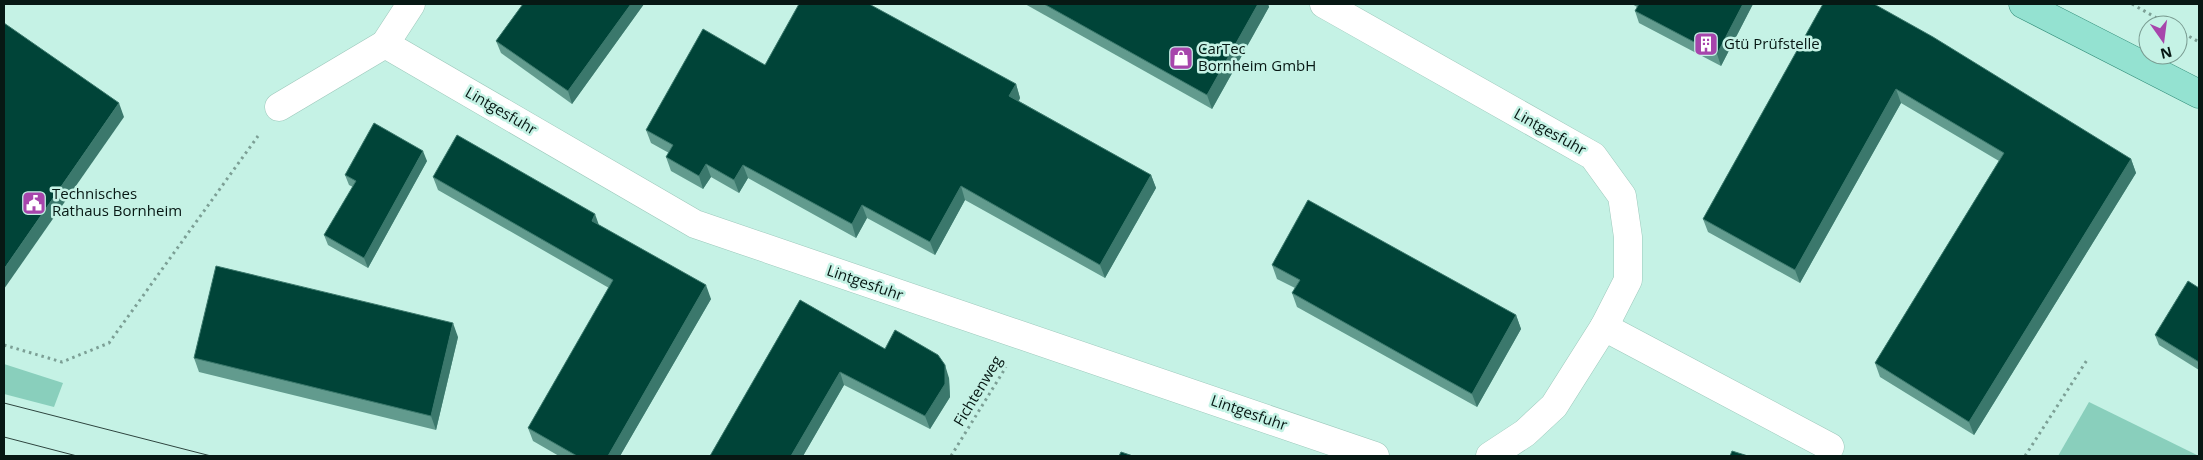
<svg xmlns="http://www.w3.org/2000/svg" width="2203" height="460" viewBox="0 0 2203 460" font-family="'Open Sans',sans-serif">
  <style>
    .green { fill: #89cfbc }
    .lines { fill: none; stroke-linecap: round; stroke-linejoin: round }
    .minor-casing { stroke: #9cc8bb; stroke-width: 29 }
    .major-casing { stroke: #348f7b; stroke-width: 29 }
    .path { stroke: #7c9f95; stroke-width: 3; stroke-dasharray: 2.5 4; stroke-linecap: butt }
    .minor { stroke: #fff; stroke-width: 28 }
    .major { stroke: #94e2d1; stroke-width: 28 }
    .tram { stroke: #2e453f; stroke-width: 1 }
    .wall { fill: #629b8e }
    .shaded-wall { fill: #3b786c }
    .building { fill: #004438; stroke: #3b786c }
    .labels { text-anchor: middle; stroke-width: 5; stroke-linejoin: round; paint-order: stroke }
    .poi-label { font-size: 15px; fill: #071814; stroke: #c5f2e5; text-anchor: start }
    .street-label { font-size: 15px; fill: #071814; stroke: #c5f2e5 }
  </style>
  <rect width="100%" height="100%" fill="#c5f2e5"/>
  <g class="green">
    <path d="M 4,364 L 63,383 L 54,407 L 4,394 Z"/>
    <path d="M 2089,402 L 2199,456 L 2058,456 Z"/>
  </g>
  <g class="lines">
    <g class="minor-casing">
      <g id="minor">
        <path d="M 1324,4 L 1593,156 L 1622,196 L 1628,237 L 1628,280 L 1604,327 L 1554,406 L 1525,433 L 1490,456"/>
        <path d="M 385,44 L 695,224 L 1375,456"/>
        <path d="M 279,107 L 385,44 L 411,4"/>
        <path d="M 1604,327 L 1830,447"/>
      </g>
    </g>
    <g class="major-casing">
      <path id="major" d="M 2023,4 L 2199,94"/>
    </g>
    <g class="path">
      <path d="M 2132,4 L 2169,25"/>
      <path d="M 2178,30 L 2199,42"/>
      <path d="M 4,345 L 62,362 L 109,343 L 258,136"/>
      <path d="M 951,456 L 1006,367"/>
      <path d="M 2025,456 L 2087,360"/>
    </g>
    <use href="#minor" class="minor"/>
    <use href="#major" class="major"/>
    <g class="tram">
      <path d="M 4,403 L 211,456"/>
      <path d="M 4,437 L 77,456"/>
    </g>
  </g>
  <g class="wall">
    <path d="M 523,4 L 644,4 L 572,104 L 501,53 L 496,41 Z"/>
    <path d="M 1025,4 L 1268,4 L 1269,7 L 1212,109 Z"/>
    <path d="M 1632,4 L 1753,4 L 1721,66 L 1639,23 L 1635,11 L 1637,7 Z"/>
    <path d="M 1823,4 L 2131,159 L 2136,173 L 1974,435 L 1880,377 L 1875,363 L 1999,161 L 1901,103 L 1800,283 L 1708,232 L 1703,219 Z"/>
    <path d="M 765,65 L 1016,84 L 1020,98 L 1019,101 L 1151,175 L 1156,188 L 1105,278 L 965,200 L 935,255 L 867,218 L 856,238 L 748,178 L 739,193 L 711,177 L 703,189 L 671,171 L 666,157 L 669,153 L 651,143 L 646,130 Z"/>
    <path d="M 427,161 L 368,268 L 328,245 L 324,235 L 353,187 L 349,185 L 345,175 Z"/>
    <path d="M 433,177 L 599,225 L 711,299 L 620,456 L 559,456 L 533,441 L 528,428 L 609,288 L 438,190 Z"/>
    <path d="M 1272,265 L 1516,315 L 1521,329 L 1477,407 L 1297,307 L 1292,293 L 1295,288 L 1277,279 Z"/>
    <path d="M 2199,288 L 2199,370 L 2159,345 L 2155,335 Z"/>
    <path d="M 800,300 L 885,349 L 949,378 L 950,397 L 930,429 L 844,385 L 803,456 L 710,456 Z"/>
    <path d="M 458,337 L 436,430 L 199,372 L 194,358 Z"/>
  </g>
  <g class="shaded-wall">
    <path d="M 631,4 L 644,4 L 572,104 L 568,91 Z"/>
    <path d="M 1258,4 L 1268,4 L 1269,7 L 1212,109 L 1207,95 Z"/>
    <path d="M 1743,4 L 1753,4 L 1721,66 L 1717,54 Z"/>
    <path d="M 1016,84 L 1020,98 L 1014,109 L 1009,96 Z"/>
    <path d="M 1896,89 L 1901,103 L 1800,283 L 1795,270 Z"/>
    <path d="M 119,103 L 124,117 L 4,289 L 4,269 Z"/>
    <path d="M 423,151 L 427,161 L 368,268 L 364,258 Z"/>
    <path d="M 2131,159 L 2136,173 L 1974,435 L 1969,422 Z"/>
    <path d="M 706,164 L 711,177 L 703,189 L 699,176 Z"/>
    <path d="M 743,165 L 748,178 L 739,193 L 734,180 Z"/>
    <path d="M 1151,175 L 1156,188 L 1105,278 L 1100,265 Z"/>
    <path d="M 961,186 L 965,200 L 935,255 L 930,242 Z"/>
    <path d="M 862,205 L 867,218 L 856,238 L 852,224 Z"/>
    <path d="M 595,214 L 600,228 L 592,221 Z"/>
    <path d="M 706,285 L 711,299 L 620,456 L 608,456 Z"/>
    <path d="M 1516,315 L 1521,329 L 1477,407 L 1472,394 Z"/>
    <path d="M 453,323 L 458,337 L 436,430 L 431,416 Z"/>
    <path d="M 945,365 L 949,378 L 950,397 L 930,429 L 925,416 Z"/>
    <path d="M 840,372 L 844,385 L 803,456 L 791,456 Z"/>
  </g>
  <g class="building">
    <path d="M 523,4 L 631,4 L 568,91 L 496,41 Z"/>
    <path d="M 799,4 L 869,4 L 1016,84 L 1009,96 L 1151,175 L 1100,265 L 961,186 L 930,242 L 862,205 L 852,224 L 743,165 L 734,180 L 706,164 L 699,176 L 666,157 L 673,145 L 646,130 L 703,29 L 765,65 Z"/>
    <path d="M 1044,4 L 1258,4 L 1207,95 Z"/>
    <path d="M 1639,4 L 1743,4 L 1717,54 L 1635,11 Z"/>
    <path d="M 1823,4 L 1874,4 L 1933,37 L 2131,159 L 1969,422 L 1875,363 L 2004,153 L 1896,89 L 1795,270 L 1703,219 Z"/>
    <path d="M 4,23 L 119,103 L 4,269 Z"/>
    <path d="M 374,123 L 423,151 L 364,258 L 324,235 L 356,181 L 345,175 Z"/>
    <path d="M 457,135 L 595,214 L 592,221 L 706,285 L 608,456 L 577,456 L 528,428 L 613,280 L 433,177 Z"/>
    <path d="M 1308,200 L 1516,315 L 1472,394 L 1292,293 L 1300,280 L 1272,265 Z"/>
    <path d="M 216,266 L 453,323 L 431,416 L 194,358 Z"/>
    <path d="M 2188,281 L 2199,288 L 2199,362 L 2155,335 Z"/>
    <path d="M 800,300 L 885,349 L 895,330 L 938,355 L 945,365 L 945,384 L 925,416 L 840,372 L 791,456 L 710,456 Z"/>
    <path d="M 1732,451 L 1748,456 L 1730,456 Z"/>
    <path d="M 1121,452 L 1133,456 L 1119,456 Z"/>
  </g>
  <defs>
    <g id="building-square" transform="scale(1.25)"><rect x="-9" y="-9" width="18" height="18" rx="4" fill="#a745ac" stroke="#c5f2e5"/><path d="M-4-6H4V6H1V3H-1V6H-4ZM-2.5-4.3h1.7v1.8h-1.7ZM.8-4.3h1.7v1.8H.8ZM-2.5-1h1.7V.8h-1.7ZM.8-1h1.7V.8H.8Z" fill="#fff"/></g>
    <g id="shop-square" transform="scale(1.25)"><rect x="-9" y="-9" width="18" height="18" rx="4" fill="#a745ac" stroke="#c5f2e5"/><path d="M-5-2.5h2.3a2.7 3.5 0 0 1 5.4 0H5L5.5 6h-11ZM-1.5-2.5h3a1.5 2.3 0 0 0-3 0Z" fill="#fff"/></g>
    <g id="civic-square" transform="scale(1.25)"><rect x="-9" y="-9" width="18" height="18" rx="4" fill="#a745ac" stroke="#c5f2e5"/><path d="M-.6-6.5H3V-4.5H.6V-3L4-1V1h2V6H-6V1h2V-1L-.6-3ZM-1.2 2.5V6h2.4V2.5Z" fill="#fff"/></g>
  </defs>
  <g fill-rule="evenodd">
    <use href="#building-square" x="1706" y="44"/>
    <use href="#shop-square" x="1181" y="58"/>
    <use href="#civic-square" x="34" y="203"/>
  </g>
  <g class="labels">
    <g class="poi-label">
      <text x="1724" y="49">Gtü Prüfstelle</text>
      <text x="1198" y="54">CarTec<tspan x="1198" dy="17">Bornheim GmbH</tspan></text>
      <text x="52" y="199">Technisches<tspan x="52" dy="17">Rathaus Bornheim</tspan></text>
    </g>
    <g class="street-label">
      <text transform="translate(501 111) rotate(30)" y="5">Lintgesfuhr</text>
      <text transform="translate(1550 132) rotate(29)" y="5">Lintgesfuhr</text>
      <text transform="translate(865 283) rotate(19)" y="5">Lintgesfuhr</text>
      <text transform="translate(978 391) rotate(-59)" y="5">Fichtenweg</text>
      <text transform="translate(1249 413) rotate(19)" y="5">Lintgesfuhr</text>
    </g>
  </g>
  <rect width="2203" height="460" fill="none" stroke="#071814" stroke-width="10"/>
  <g transform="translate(2163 40) rotate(166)"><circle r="24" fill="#c5f2e5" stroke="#799b91"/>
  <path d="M0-4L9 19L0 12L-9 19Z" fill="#a745ac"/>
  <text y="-8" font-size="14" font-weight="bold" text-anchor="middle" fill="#071814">N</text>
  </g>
</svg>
